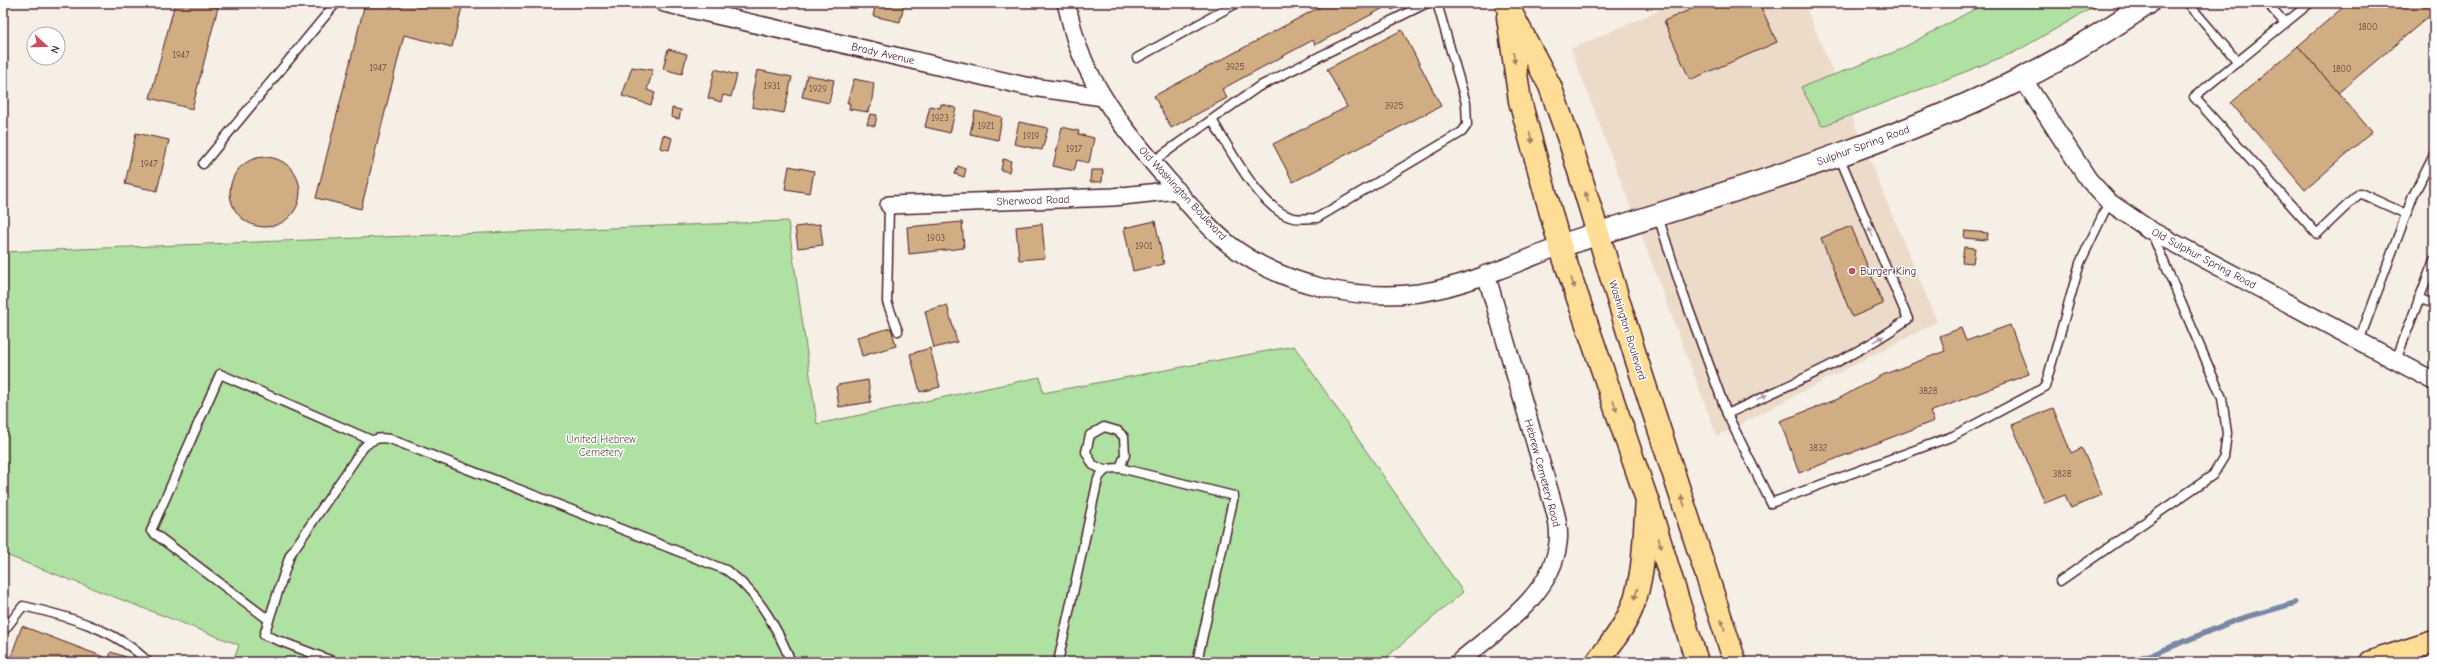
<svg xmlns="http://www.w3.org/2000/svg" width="2437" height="665" viewBox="0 0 2437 665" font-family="'Comic Neue',sans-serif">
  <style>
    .built { fill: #ebdbc8 }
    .green { fill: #afe1a2; stroke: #7c8066 }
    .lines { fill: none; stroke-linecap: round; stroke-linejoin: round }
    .stream { stroke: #7986a5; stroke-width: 5.5 }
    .building { fill: #d1ad83; stroke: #4a1f2b }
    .service-casing { stroke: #4a1f2b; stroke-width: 11 }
    .minor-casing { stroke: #4a1f2b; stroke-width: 20 }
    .secondary-casing { stroke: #4a1f2b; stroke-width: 25 }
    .primary-casing { stroke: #4a1f2b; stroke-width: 25 }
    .motorway-casing { stroke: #4a1f2b; stroke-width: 25 }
    .service { stroke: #fff; stroke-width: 8 }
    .minor { stroke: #fff; stroke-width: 17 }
    .secondary { stroke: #fff; stroke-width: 22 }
    .primary { stroke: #fedd96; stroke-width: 22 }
    .motorway { stroke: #fedd96; stroke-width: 22 }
    .oneway { fill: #a47e60 }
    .oneway2 { fill: #ae9aa0 }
    .poi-dot { fill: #d1495b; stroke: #fff; stroke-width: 1.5 }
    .labels { text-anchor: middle; stroke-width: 3; stroke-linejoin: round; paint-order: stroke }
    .number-label { font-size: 9px; fill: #6c4241 }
    .street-label { font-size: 11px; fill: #4a1f2b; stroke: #fff }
    .poi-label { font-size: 11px; fill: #4a1f2b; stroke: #fff; text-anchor: start }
    .park-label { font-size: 11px; fill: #68594f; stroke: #fff }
  </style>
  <rect width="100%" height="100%" fill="#f6efe6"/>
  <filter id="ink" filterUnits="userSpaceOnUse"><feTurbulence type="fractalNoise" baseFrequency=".025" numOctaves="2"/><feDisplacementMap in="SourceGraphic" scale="8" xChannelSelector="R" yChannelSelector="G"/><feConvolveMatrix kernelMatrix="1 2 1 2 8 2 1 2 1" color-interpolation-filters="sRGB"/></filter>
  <g filter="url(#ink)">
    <path class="built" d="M 1676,3 L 1804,3 L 1937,322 L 1717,436 L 1571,49 Z"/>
    <g class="green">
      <path d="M 1986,3 L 2101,3 L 2015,52 L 1927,87 L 1822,126 L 1801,87 L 1897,51 Z"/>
      <path d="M 788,221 L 817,424 L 1040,377 L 1043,393 L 1294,346 L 1463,592 L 1381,662 L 233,662 L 239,645 L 3,554 L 3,252 Z"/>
    </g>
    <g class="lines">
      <path class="stream" d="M 2124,662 L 2154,654 L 2236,620 L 2295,603"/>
    </g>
    <g class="building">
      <path d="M 175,3 L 202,3 L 218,7 L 192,109 L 150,98 Z"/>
      <path d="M 365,3 L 463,3 L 452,47 L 404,35 L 361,209 L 316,198 Z"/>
      <path d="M 876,3 L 907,3 L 904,4 L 900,22 L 873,16 Z"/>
      <path d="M 1327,3 L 1405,3 L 1392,10 L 1389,5 L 1315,45 L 1313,40 L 1222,89 L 1227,98 L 1171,128 L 1154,96 Z"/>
      <path d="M 1705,3 L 1759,3 L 1777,42 L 1690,80 L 1664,21 Z"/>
      <path d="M 2348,3 L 2434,3 L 2434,12 L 2338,93 L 2298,46 Z"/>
      <path d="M 1402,30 L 1441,106 L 1293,182 L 1273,144 L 1347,107 L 1327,69 Z"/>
      <path d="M 2298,46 L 2372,132 L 2305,190 L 2231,103 Z"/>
      <path d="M 668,49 L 687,54 L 682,74 L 663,69 Z"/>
      <path d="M 632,67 L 653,70 L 647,90 L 655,93 L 651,105 L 622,96 Z"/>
      <path d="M 715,69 L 737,75 L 731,97 L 723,95 L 721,102 L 708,98 Z"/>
      <path d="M 757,70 L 792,77 L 784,113 L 752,107 L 754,96 L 752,95 Z"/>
      <path d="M 807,75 L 834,80 L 829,103 L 802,97 Z"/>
      <path d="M 854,79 L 874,83 L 871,107 L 869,107 L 868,112 L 849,109 L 850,103 L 847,103 Z"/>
      <path d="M 941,104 L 956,108 L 950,133 L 925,127 L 930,106 L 940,108 Z"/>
      <path d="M 672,108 L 681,110 L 679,119 L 671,117 Z"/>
      <path d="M 975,111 L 1002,117 L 998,140 L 970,134 Z"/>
      <path d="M 870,114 L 877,115 L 875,126 L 867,124 Z"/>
      <path d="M 1019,122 L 1048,128 L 1042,150 L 1014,144 Z"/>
      <path d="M 1062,127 L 1079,131 L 1078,134 L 1094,138 L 1089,163 L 1077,160 L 1074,171 L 1053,166 Z"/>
      <path d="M 136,133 L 169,140 L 157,191 L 125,184 Z"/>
      <path d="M 663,135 L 672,138 L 669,150 L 660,148 Z"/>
      <circle cx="265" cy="192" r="35"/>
      <path d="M 1003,159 L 1011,161 L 1009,172 L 1001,170 Z"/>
      <path d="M 789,166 L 814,171 L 810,193 L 785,189 Z"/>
      <path d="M 958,166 L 966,169 L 964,177 L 955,174 Z"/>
      <path d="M 1091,170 L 1103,170 L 1102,182 L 1090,182 Z"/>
      <path d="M 1155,221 L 1164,264 L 1133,271 L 1124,228 Z"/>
      <path d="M 962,222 L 964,248 L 909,254 L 907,227 Z"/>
      <path d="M 820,224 L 823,245 L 798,248 L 795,227 Z"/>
      <path d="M 1042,224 L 1045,258 L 1019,260 L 1016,227 Z"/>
      <path d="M 1851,226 L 1883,304 L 1852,317 L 1821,238 Z"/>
      <path d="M 1965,231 L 1988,233 L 1987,240 L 1964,238 Z"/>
      <path d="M 1964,247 L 1975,248 L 1973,263 L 1962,262 Z"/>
      <path d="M 947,305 L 957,342 L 934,348 L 925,311 Z"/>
      <path d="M 2010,325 L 2029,374 L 1930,412 L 1934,421 L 1799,473 L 1780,421 L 1838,399 L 1880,376 L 1945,351 L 1940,336 L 1961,328 L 1966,341 Z"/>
      <path d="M 891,328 L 896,346 L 862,356 L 857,337 Z"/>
      <path d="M 930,348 L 940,387 L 920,392 L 910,354 Z"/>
      <path d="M 868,380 L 871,402 L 839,407 L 836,387 L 838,385 Z"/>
      <path d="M 2053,408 L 2071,453 L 2082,448 L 2102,495 L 2071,508 L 2065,495 L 2045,503 L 2012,425 Z"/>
      <path d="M 22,626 L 109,659 L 111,652 L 126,657 L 124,662 L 9,662 Z"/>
    </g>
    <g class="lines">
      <g class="service-casing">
        <g id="service">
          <path d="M 2188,3 L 2238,62"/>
          <path d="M 2267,3 L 2285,23"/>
          <path d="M 2310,3 L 2194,97 L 2317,234 L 2360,193 L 2406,214"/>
          <path d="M 1137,58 L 1237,3"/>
          <path d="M 1212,120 C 1229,147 1259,207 1290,217 C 1297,220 1309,218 1317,218 L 1462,132 L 1467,125 L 1466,103 L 1437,3"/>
          <path d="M 1152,162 L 1258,87 L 1427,3"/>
          <path d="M 203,164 L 336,3"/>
          <path d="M 889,205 L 887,302 L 898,331"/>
          <path d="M 1658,216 L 1680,285 L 1727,414 L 1771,503 L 1953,436 L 2045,387 L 2080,263 L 2109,202"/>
          <path d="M 2419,298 L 2434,304"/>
          <path d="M 2359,341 L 2413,196 L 2434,154"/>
          <path d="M 2396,360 L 2434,260"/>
          <path d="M 1727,414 C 1788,385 1853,359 1908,319 L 1839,156"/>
          <path d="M 1104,470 L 1093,465 L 1086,452 L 1090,435 L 1104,427 L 1118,431 L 1124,437 L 1125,455 L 1120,468"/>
          <path d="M 2060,581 L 2213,475 L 2224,457 L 2227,433 L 2222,398 L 2152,234"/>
          <path d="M 269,620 L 151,531 L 220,374 L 371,440"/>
          <path d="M 3,632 L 23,606 C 67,616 116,629 148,662"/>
          <path d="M 335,662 L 264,635 L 290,555 L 363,448 C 372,439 377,437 390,439 L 726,570 C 757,591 777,627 791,662"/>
          <path d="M 1058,662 L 1098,479 C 1104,469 1108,468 1120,468 L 1234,496 L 1197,662"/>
        </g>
      </g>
      <g class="minor-casing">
        <g id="minor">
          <path d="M 664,3 L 1025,86 L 1103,97"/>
          <path d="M 1066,3 C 1070,17 1073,33 1078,47 C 1097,97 1132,139 1166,178 C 1186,201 1207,227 1231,246 C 1283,285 1355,301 1419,293 C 1466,286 1516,263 1560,246"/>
          <path d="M 2023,79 L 2088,179 L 2109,202 L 2150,230 L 2434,381"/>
          <path d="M 889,205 L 1113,197 L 1177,190"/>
          <path d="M 1459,662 C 1496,630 1552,596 1558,543 C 1560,530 1557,517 1553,504 L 1486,274"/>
        </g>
      </g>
      <g class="secondary-casing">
        <path id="secondary" d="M 1560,246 C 1716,195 1874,152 2021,79 C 2065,58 2107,30 2148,3"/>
      </g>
      <g class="primary-casing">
        <g id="primary">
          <path d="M 1507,5 L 1550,86 L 1571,145 L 1636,358 L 1735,662"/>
          <path d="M 1508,17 L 1520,101 L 1560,246 L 1647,500 L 1697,662"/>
        </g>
      </g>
      <g class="motorway-casing">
        <g id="motorway">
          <path d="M 1597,662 C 1610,645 1624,628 1632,608 C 1645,574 1644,536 1647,500"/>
          <path d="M 2371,662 L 2434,642"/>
        </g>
      </g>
      <use href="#service" class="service"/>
      <use href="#minor" class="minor"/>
      <use href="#secondary" class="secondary"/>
      <use href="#primary" class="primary"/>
      <use href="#motorway" class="motorway"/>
    </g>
    <defs><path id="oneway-solid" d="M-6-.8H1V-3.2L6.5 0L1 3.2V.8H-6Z"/></defs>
    <g class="oneway">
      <use href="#oneway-solid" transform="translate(1514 58) rotate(82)"/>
      <use href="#oneway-solid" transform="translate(1531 138) rotate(75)"/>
      <use href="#oneway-solid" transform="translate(1587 197) rotate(-107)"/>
      <use href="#oneway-solid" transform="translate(1573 283) rotate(71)"/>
      <use href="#oneway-solid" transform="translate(1615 406) rotate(71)"/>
      <use href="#oneway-solid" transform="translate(1683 501) rotate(-108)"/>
      <use href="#oneway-solid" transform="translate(1660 543) rotate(73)"/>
      <use href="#oneway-solid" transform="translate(1636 594) rotate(106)"/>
      <use href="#oneway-solid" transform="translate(1723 625) rotate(-108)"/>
    </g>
    <g class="oneway2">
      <use href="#oneway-solid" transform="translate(1871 232) rotate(-113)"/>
      <use href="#oneway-solid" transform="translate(1879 339) rotate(-30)"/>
      <use href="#oneway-solid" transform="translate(1762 397) rotate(-25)"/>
    </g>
  </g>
  <circle class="poi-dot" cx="1852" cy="271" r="4"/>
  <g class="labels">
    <g class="number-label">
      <text x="2368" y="30">1800</text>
      <text x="181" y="58">1947</text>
      <text x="1235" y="70">3925</text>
      <text x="378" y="71">1947</text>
      <text x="2342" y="72">1800</text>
      <text x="772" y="89">1931</text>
      <text x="818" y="92">1929</text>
      <text x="1394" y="109">3925</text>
      <text x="940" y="121">1923</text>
      <text x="986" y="129">1921</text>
      <text x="1031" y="139">1919</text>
      <text x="1074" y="152">1917</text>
      <text x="149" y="167">1947</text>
      <text x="936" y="241">1903</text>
      <text x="1144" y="249">1901</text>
      <text x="1928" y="394">3828</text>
      <text x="1818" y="451">3832</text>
      <text x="2062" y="477">3828</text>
    </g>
    <g class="street-label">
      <text transform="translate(883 53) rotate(13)" y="4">Brady Avenue</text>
      <text transform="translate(1863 145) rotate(-20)" y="4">Sulphur Spring Road</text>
      <text transform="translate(1183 193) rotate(47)" y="4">Old Washington Boulevard</text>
      <text transform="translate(1033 200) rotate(-2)" y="4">Sherwood Road</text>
      <text transform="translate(2204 258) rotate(28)" y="4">Old Sulphur Spring Road</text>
      <text transform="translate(1628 330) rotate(73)" y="4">Washington Boulevard</text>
      <text transform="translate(1543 473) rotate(75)" y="4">Hebrew Cemetery Road</text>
    </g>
    <g class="poi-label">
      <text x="1860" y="275">Burger King</text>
    </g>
    <g class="park-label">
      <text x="601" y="443">United Hebrew<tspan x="601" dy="13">Cemetery</tspan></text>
    </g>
  </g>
  <rect width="2437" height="665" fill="none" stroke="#fff" stroke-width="16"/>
  <rect x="8" y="8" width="2421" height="649" fill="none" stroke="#4a1f2b" stroke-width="1.5" filter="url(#ink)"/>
  <g transform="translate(46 46) rotate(111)"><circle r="19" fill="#ffffff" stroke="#b7a5aa"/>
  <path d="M0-3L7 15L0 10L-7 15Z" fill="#d1495b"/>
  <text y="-6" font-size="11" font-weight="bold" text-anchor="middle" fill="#4a1f2b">N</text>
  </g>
</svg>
